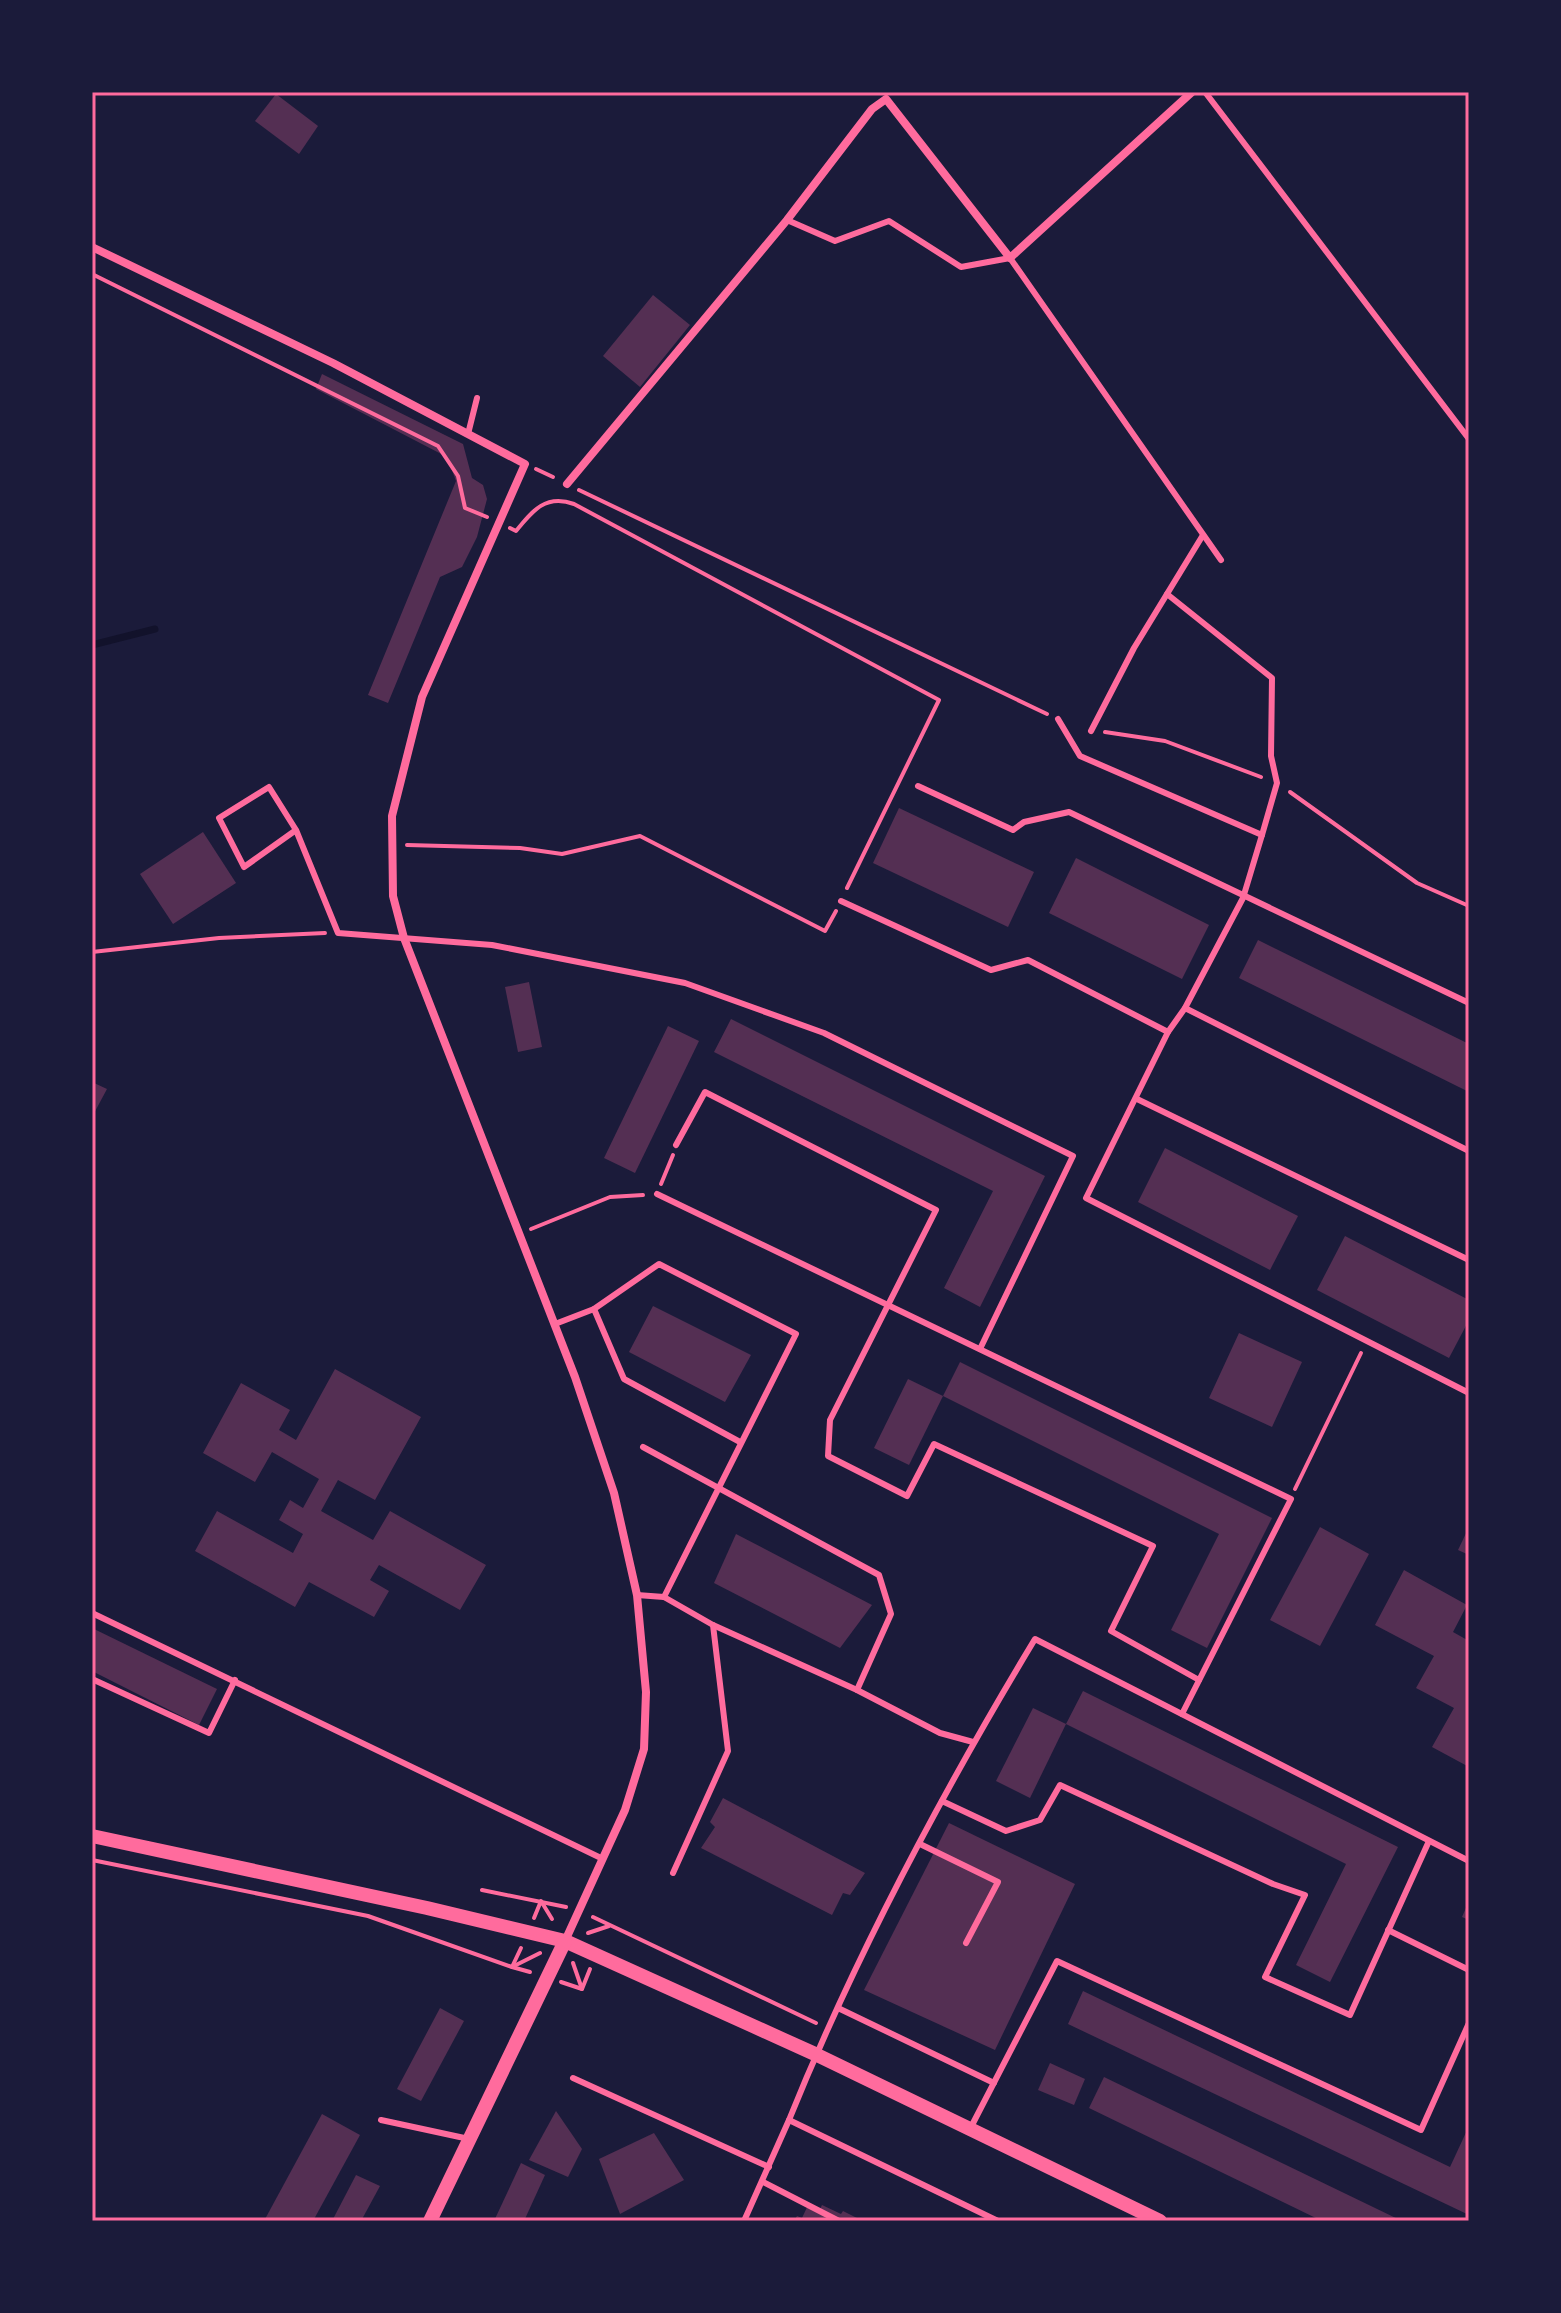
<svg xmlns="http://www.w3.org/2000/svg" width="1561" height="2313" viewBox="0 0 1561 2313" font-family="'PT Sans',sans-serif">
  <style>
    .lines { fill: none; stroke-linecap: round; stroke-linejoin: round }
    .stream { stroke: #12122b; stroke-width: 7 }
    .building { fill: #542f53 }
    .path { stroke: #ff6b9d; stroke-width: 4 }
    .service { stroke: #ff6b9d; stroke-width: 6 }
    .minor { stroke: #ff6b9d; stroke-width: 8 }
    .tertiary { stroke: #ff6b9d; stroke-width: 14 }
    .neatline { fill: none; stroke: #ff6b9d; stroke-width: 3 }
  </style>
  <rect width="100%" height="100%" fill="#1b1b3a"/>
  <g class="lines">
    <path class="stream" d="M 92,645 L 155,629"/>
  </g>
  <g class="building">
    <path d="M 276,94 L 318,126 L 299,154 L 255,121 Z"/>
    <path d="M 653,295 L 690,325 L 640,387 L 603,356 Z"/>
    <path d="M 322,374 L 463,444 L 472,478 L 483,485 L 487,499 L 477,537 L 462,567 L 440,577 L 388,703 L 368,695 L 456,481 L 447,457 L 316,389 Z"/>
    <path d="M 899,808 L 1034,872 L 1008,927 L 873,863 Z"/>
    <path d="M 203,832 L 236,883 L 173,924 L 140,874 Z"/>
    <path d="M 1076,858 L 1209,925 L 1182,979 L 1049,913 Z"/>
    <path d="M 1258,940 L 1469,1044 L 1469,1092 L 1239,978 Z"/>
    <path d="M 529,982 L 542,1047 L 518,1052 L 505,987 Z"/>
    <path d="M 731,1019 L 1045,1176 L 980,1307 L 944,1288 L 993,1191 L 714,1052 Z"/>
    <path d="M 668,1026 L 699,1041 L 635,1173 L 604,1158 Z"/>
    <path d="M 92,1082 L 107,1089 L 92,1117 Z"/>
    <path d="M 1165,1148 L 1298,1216 L 1270,1270 L 1138,1202 Z"/>
    <path d="M 1345,1236 L 1469,1300 L 1469,1320 L 1449,1358 L 1317,1290 Z"/>
    <path d="M 653,1306 L 751,1355 L 725,1402 L 629,1352 Z"/>
    <path d="M 1239,1333 L 1302,1362 L 1272,1427 L 1209,1398 Z"/>
    <path d="M 960,1362 L 1272,1518 L 1207,1648 L 1171,1630 L 1219,1534 L 943,1396 Z"/>
    <path d="M 335,1369 L 421,1417 L 375,1500 L 338,1480 L 321,1511 L 373,1540 L 390,1511 L 486,1565 L 460,1610 L 379,1565 L 370,1580 L 389,1591 L 374,1617 L 309,1582 L 295,1607 L 195,1551 L 217,1511 L 293,1553 L 303,1534 L 279,1520 L 290,1500 L 303,1508 L 319,1479 L 272,1452 L 255,1482 L 203,1453 L 241,1383 L 290,1410 L 279,1430 L 296,1440 Z"/>
    <path d="M 908,1379 L 943,1396 L 909,1465 L 874,1448 Z"/>
    <path d="M 1320,1527 L 1369,1554 L 1320,1646 L 1270,1620 Z"/>
    <path d="M 1469,1527 L 1469,1555 L 1458,1550 Z"/>
    <path d="M 736,1534 L 872,1605 L 840,1648 L 714,1583 Z"/>
    <path d="M 1404,1570 L 1467,1605 L 1453,1632 L 1469,1641 L 1469,1767 L 1432,1747 L 1454,1708 L 1416,1688 L 1434,1656 L 1375,1625 Z"/>
    <path d="M 92,1628 L 217,1689 L 199,1725 L 92,1671 Z"/>
    <path d="M 1083,1691 L 1398,1847 L 1330,1982 L 1296,1965 L 1346,1864 L 1066,1724 Z"/>
    <path d="M 1033,1708 L 1066,1724 L 1030,1798 L 996,1781 Z"/>
    <path d="M 723,1798 L 865,1873 L 850,1895 L 843,1893 L 832,1915 L 701,1848 L 715,1827 L 710,1822 Z"/>
    <path d="M 949,1823 L 1075,1884 L 995,2050 L 864,1990 Z"/>
    <path d="M 1469,1901 L 1469,1920 L 1462,1917 Z"/>
    <path d="M 1083,1991 L 1450,2167 L 1469,2126 L 1469,2215 L 1068,2024 Z"/>
    <path d="M 440,2008 L 464,2021 L 421,2101 L 397,2089 Z"/>
    <path d="M 1050,2063 L 1085,2079 L 1074,2105 L 1038,2090 Z"/>
    <path d="M 1104,2077 L 1402,2221 L 1322,2221 L 1089,2108 Z"/>
    <path d="M 556,2111 L 582,2149 L 568,2177 L 529,2160 Z"/>
    <path d="M 322,2114 L 360,2135 L 313,2221 L 264,2221 Z"/>
    <path d="M 654,2133 L 684,2180 L 620,2214 L 599,2159 Z"/>
    <path d="M 521,2163 L 545,2175 L 524,2221 L 494,2221 Z"/>
    <path d="M 356,2175 L 380,2186 L 361,2221 L 332,2221 Z"/>
    <path d="M 809,2203 L 820,2209 L 822,2205 L 841,2214 L 843,2211 L 863,2221 L 794,2221 L 797,2216 L 802,2218 Z"/>
  </g>
  <g class="lines">
    <g class="path">
      <path d="M 92,274 L 438,446 L 458,476 L 465,508 L 487,517"/>
      <path d="M 536,469 L 553,477"/>
      <path d="M 579,490 L 1047,714"/>
      <path d="M 510,528 L 516,531 C 533,510 546,494 574,504 L 939,700 L 847,888"/>
      <path d="M 1105,732 L 1165,741 L 1261,777"/>
      <path d="M 1290,792 L 1417,883 L 1469,906"/>
      <path d="M 407,845 L 520,848 L 562,854 L 640,836 L 825,931 L 836,911"/>
      <path d="M 92,952 L 219,938 L 325,933"/>
      <path d="M 661,1184 L 673,1155"/>
      <path d="M 531,1229 L 610,1197 L 643,1195"/>
      <path d="M 1295,1489 L 1361,1353"/>
      <path d="M 92,1860 L 368,1916 L 512,1967 L 540,1953"/>
      <path d="M 482,1890 L 566,1907"/>
      <path d="M 593,1917 L 816,2023"/>
      <path d="M 534,1918 L 541,1901 L 552,1919"/>
      <path d="M 588,1933 L 609,1926"/>
      <path d="M 521,1948 L 512,1967 L 530,1972"/>
      <path d="M 573,1963 L 582,1989"/>
      <path d="M 561,1982 L 582,1989 L 590,1969"/>
    </g>
    <g class="service">
      <path d="M 1205,92 L 1469,439"/>
      <path d="M 787,220 L 835,241 L 889,221 L 961,267 L 1010,258 L 1221,560"/>
      <path d="M 468,434 L 477,398"/>
      <path d="M 1167,594 L 1272,678 L 1271,756 L 1277,783 L 1262,835 L 1243,898 L 1185,1008 L 1168,1032 L 1086,1198 L 1469,1393"/>
      <path d="M 1058,719 L 1080,756 L 1262,835"/>
      <path d="M 1091,731 L 1134,648 L 1203,535"/>
      <path d="M 918,786 L 1013,830 L 1024,822 L 1069,812 L 1469,1003"/>
      <path d="M 296,830 L 244,867 L 219,818 L 269,787 L 296,830 L 338,933 L 492,945 L 685,983 L 824,1033 L 1073,1156 L 980,1349"/>
      <path d="M 841,901 L 991,970 L 1028,960 L 1168,1032"/>
      <path d="M 1185,1008 L 1469,1151"/>
      <path d="M 1137,1099 L 1469,1260"/>
      <path d="M 676,1145 L 705,1092 L 936,1210 L 830,1420 L 828,1456 L 907,1496 L 934,1444 L 1153,1546 L 1111,1631 L 1199,1680"/>
      <path d="M 657,1194 L 1291,1499 L 1182,1714"/>
      <path d="M 594,1309 L 624,1379 L 740,1442"/>
      <path d="M 555,1324 L 594,1309 L 659,1264 L 796,1334 L 664,1597"/>
      <path d="M 643,1447 L 879,1575 L 891,1614 L 857,1690"/>
      <path d="M 637,1595 L 664,1597 L 713,1625 L 857,1690 L 940,1733 L 973,1742"/>
      <path d="M 92,1613 L 603,1859"/>
      <path d="M 92,1679 L 209,1733 L 235,1680"/>
      <path d="M 942,1801 L 1006,1831 L 1040,1820 L 1060,1785 L 1273,1884 L 1305,1895 L 1265,1977 L 1350,2015 L 1429,1841"/>
      <path d="M 920,1844 L 998,1882 L 966,1943"/>
      <path d="M 673,1873 L 728,1751 L 713,1625"/>
      <path d="M 1388,1930 L 1469,1970"/>
      <path d="M 838,2008 L 994,2083"/>
      <path d="M 573,2078 L 769,2167"/>
      <path d="M 381,2120 L 469,2139"/>
      <path d="M 970,2129 L 1057,1961 L 1421,2130 L 1469,2023"/>
      <path d="M 763,2182 L 839,2221"/>
      <path d="M 744,2221 L 789,2120"/>
      <path d="M 998,2221 L 789,2120 C 856,1954 942,1793 1035,1639 L 1469,1861"/>
    </g>
    <g class="minor">
      <path d="M 92,247 L 333,363 L 525,464 L 422,697 L 392,816 L 393,896 L 404,938 L 575,1377 L 614,1493 L 637,1595 L 646,1692 L 644,1749 L 625,1810 L 565,1941"/>
      <path d="M 567,484 L 787,220 L 872,109 L 886,99 L 1010,258 L 1192,92"/>
    </g>
    <g class="tertiary">
      <path d="M 92,1836 L 427,1908 L 565,1941 L 815,2054 L 1160,2221"/>
      <path d="M 430,2221 L 565,1941"/>
    </g>
  </g>
  <rect width="1561" height="2313" fill="none" stroke="#1b1b3a" stroke-width="188"/>
  <rect x="94" y="94" width="1373" height="2125" class="neatline"/>
</svg>
